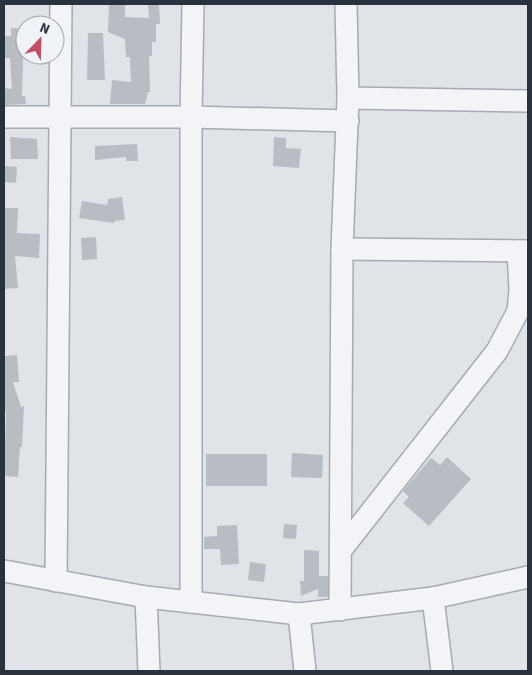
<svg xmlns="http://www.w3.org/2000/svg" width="532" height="675" viewBox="0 0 532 675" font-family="'Source Sans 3',sans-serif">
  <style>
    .building { fill: #b8bdc4 }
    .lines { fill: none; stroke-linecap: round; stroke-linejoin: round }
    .minor-casing { stroke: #a6aab2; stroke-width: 24 }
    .minor { stroke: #f2f4f7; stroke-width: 21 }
  </style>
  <rect width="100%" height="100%" fill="#e0e3e8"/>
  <g class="building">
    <path d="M 109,4 L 125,4 L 125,17 L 149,18 L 148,4 L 159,4 L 160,24 L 156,24 L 156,42 L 152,42 L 152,56 L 149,56 L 150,92 L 148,92 L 145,104 L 110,104 L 112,80 L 131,82 L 130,57 L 126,57 L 125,39 L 108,32 Z"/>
    <path d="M 11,28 L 24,29 L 22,96 L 25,96 L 26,104 L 4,105 L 4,88 L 12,89 L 10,58 L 4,58 L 4,36 L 11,36 Z"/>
    <path d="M 88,33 L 103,33 L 105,80 L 87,80 Z"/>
    <path d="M 10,137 L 37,139 L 38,159 L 11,159 Z"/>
    <path d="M 274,137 L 286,138 L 286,148 L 301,149 L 299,168 L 273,166 Z"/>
    <path d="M 137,144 L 138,161 L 126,161 L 126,157 L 95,160 L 95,146 Z"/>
    <path d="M 4,166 L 17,167 L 16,183 L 4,182 Z"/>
    <path d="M 122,197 L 125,220 L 114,221 L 114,223 L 79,218 L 82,201 L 107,205 L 108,199 Z"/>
    <path d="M 4,208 L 18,208 L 17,233 L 40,234 L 39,258 L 15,256 L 18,288 L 4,289 Z"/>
    <path d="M 96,237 L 97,259 L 82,260 L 81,238 Z"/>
    <path d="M 17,355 L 19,382 L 13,382 L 21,407 L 24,406 L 22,447 L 20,447 L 18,477 L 4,476 L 6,413 L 4,407 L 4,356 Z"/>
    <path d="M 292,453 L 323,455 L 322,478 L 291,477 Z"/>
    <rect x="206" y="454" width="61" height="32"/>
    <path d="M 447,457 L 471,479 L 429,526 L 403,503 L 409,497 L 403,491 L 431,458 L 440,465 Z"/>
    <path d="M 284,524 L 297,525 L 296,539 L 283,538 Z"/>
    <path d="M 237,525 L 239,564 L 221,565 L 220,549 L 204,549 L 204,537 L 217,536 L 217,526 Z"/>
    <path d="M 304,550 L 319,551 L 319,576 L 328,576 L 328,597 L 318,597 L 318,589 L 301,596 L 300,581 L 304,581 Z"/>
    <path d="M 250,562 L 266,564 L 264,582 L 248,580 Z"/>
  </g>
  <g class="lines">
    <g class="minor-casing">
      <g id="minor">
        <path d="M 348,98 L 528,101"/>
        <path d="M 4,117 L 191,117 L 348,121"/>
        <path d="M 342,249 L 528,251"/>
        <path d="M 341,550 L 497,351 L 518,311 L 520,290 L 518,251"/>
        <path d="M 4,571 L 146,597 L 299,614 L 433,598 L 528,577"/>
        <path d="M 56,581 L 61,4"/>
        <path d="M 146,597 L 149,671"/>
        <path d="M 433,598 L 442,671"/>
        <path d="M 191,602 L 191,117 L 193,4"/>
        <path d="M 340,610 L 342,249 L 348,98 L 346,4"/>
        <path d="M 299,614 L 305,671"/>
      </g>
    </g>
    <use href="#minor" class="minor"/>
  </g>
  <rect width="532" height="675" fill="none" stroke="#2a323e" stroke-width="10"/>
  <g transform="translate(40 40) rotate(23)"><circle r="24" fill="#eff2f6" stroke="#a0a5ac"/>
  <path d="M0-4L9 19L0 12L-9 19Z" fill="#c54d63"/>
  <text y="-8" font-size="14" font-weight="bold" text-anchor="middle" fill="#2a323e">N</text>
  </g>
</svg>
